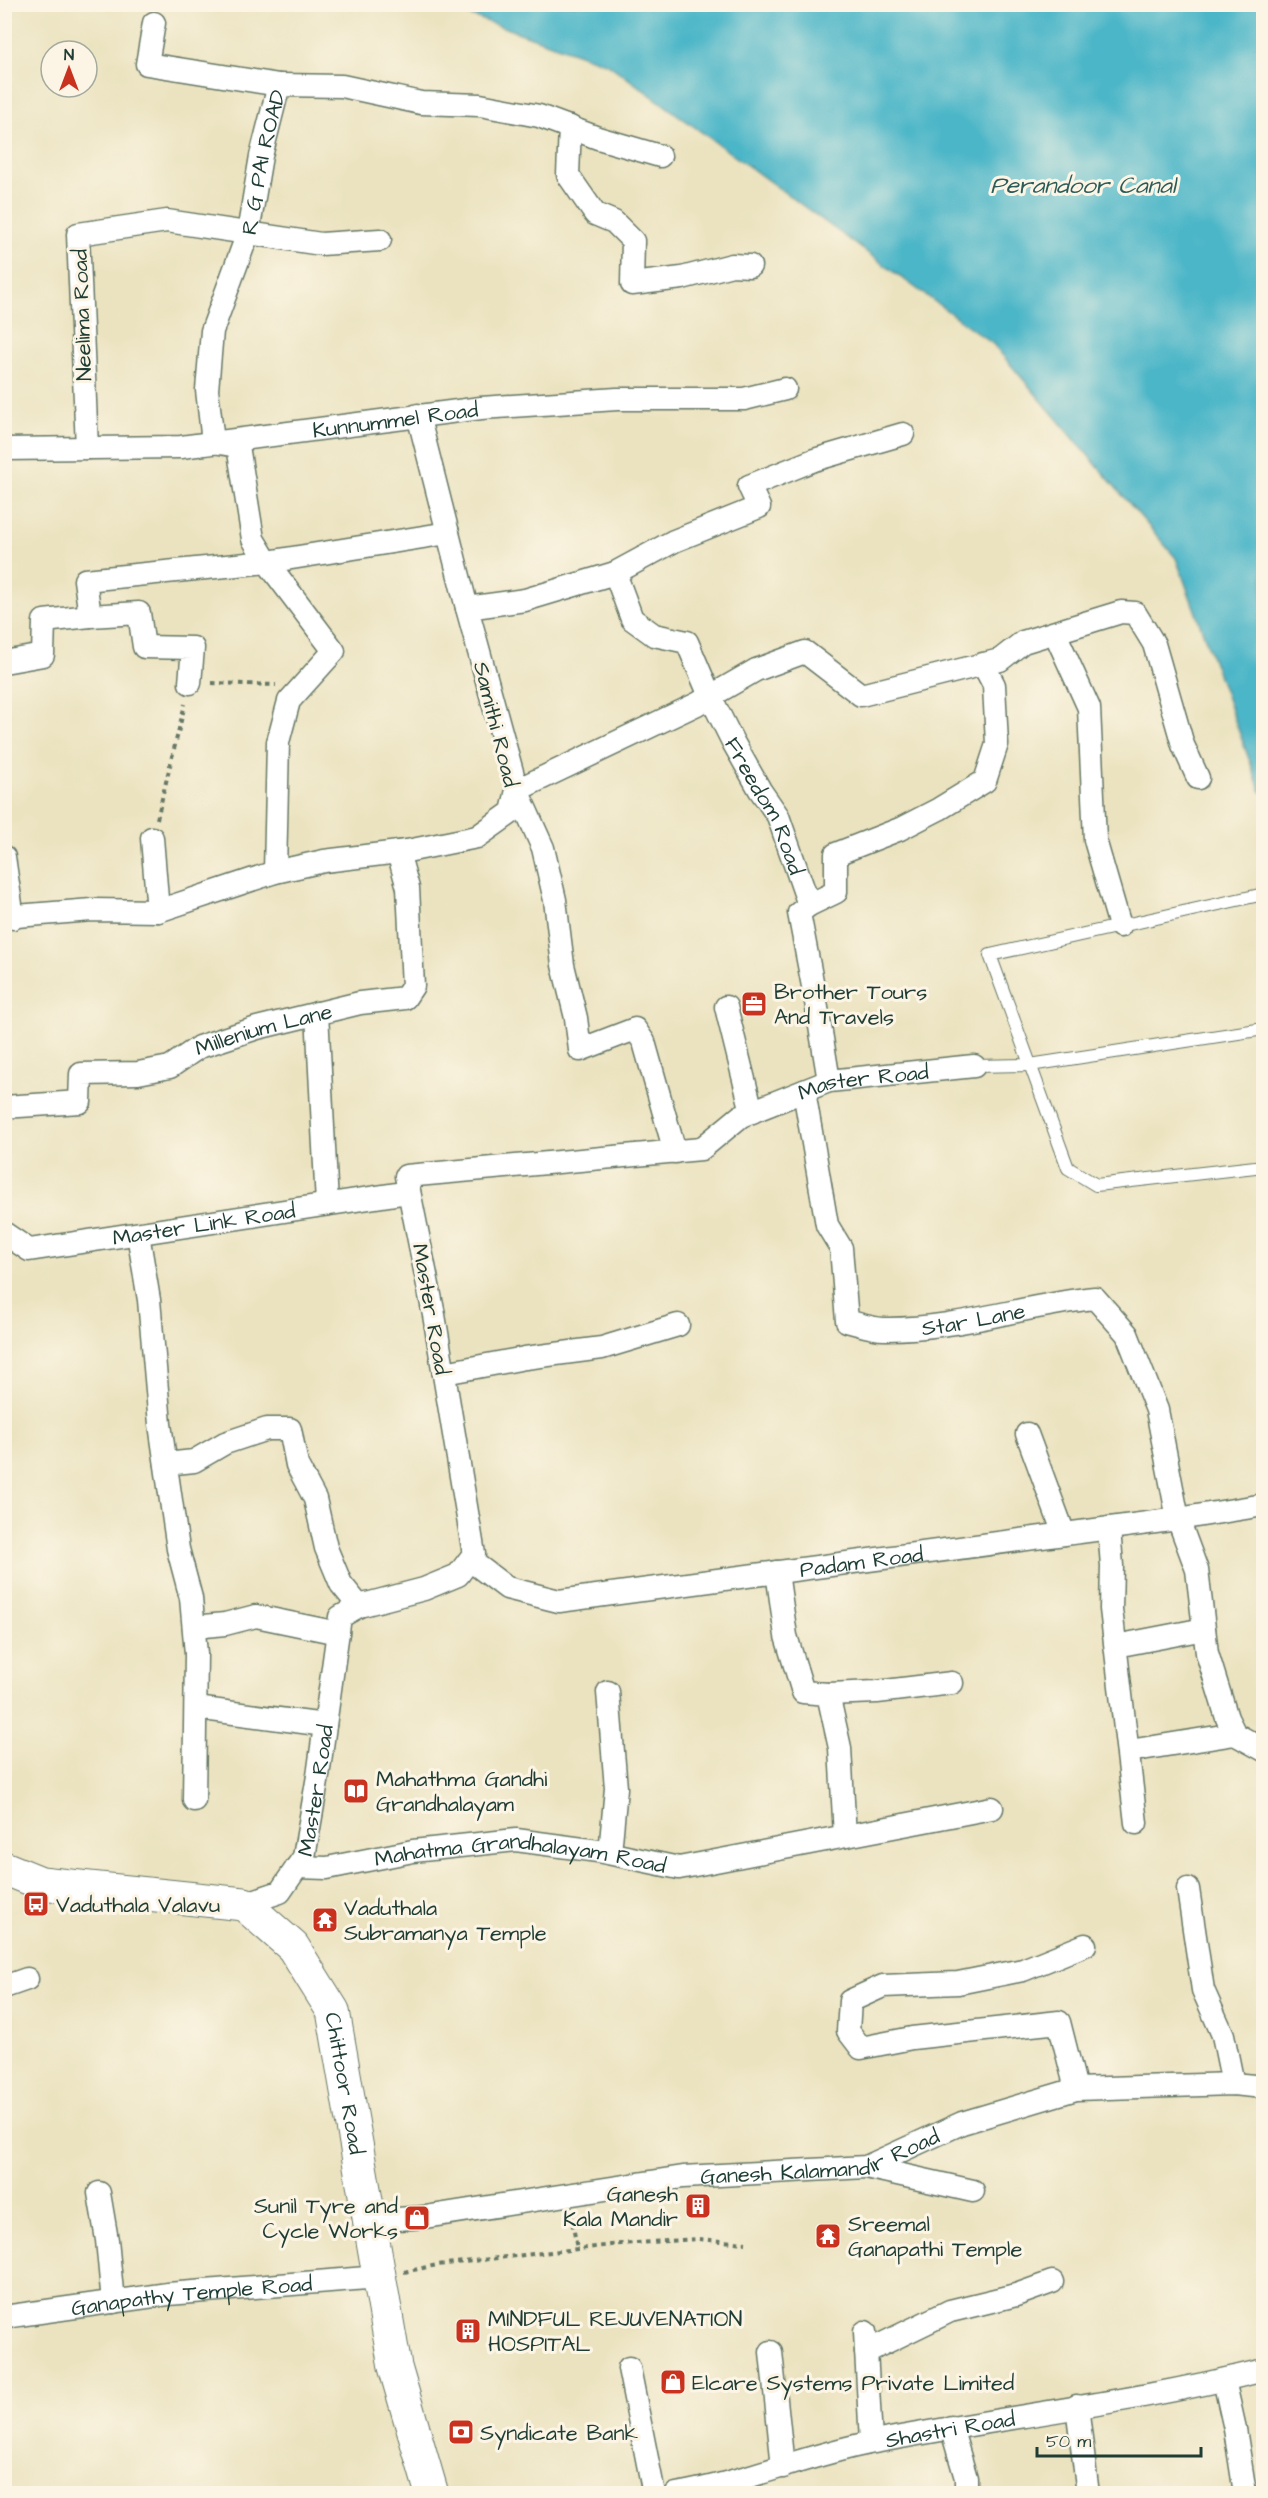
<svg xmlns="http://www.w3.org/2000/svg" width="1268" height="2498" viewBox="0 0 1268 2498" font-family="'Architects Daughter',sans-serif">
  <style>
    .water { fill: #4bb6c8; stroke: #357a7e; stroke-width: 1.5 }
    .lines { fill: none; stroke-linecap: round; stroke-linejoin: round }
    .service-casing { stroke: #667765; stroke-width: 14 }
    .minor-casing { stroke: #667765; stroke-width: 25 }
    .secondary-casing { stroke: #667765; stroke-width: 35 }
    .path { stroke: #667765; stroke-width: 4; stroke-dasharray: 4.5 4.5; stroke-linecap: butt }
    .service { stroke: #fff; stroke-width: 12 }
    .minor { stroke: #fff; stroke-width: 22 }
    .secondary { stroke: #fff; stroke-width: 33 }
    .labels { text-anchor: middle; stroke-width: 6; stroke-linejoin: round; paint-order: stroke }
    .street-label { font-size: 22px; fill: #1f3d34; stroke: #fcf5e5 }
    .poi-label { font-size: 22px; fill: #1f3d34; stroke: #fcf5e5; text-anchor: start }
    .water-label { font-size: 24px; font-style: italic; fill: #2a5b59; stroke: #fcf5e5 }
  </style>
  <rect width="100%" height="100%" fill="#fcf5e5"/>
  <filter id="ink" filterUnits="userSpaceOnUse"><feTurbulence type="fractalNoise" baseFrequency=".0167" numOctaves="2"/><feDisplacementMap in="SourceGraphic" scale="12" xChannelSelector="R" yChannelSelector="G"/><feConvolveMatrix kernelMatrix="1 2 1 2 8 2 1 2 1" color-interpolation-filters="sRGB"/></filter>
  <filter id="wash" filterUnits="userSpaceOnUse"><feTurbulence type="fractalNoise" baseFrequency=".008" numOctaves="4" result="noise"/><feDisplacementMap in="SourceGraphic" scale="24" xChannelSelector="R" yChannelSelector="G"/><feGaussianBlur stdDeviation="1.35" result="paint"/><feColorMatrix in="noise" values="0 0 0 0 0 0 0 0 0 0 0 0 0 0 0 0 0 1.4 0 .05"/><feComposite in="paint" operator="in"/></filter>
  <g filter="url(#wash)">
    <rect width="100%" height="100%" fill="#ebe3c0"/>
    <path class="water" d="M 440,5 L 1263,5 L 1263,792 L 1261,792 L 1176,558 L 993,344 L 608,64 Z"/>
  </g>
  <g filter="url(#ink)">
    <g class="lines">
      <g class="service-casing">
        <g id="service">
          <path d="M 1264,894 L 990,955 L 1068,1168 L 1096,1185 L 1264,1166"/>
          <path d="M 974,1066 L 1030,1065 L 1264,1029"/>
        </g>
      </g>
      <g class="minor-casing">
        <g id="minor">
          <path d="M 154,23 L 147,64 L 279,85"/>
          <path d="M 570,127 L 568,175 L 595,214 L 614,222 L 633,241 L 632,284 L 682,278 L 732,265 L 750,266"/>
          <path d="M 418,415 L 467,608"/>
          <path d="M 87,448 L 78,234 L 167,221 L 321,244 L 380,240"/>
          <path id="s1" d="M 4,449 L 181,447 L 481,408 L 617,399 L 744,399 L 785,389"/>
          <path id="s2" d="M 448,533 L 267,562 L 253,539 L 238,446 L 213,442 L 207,390 L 212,331 L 248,233 L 261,156 L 279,85 L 342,86 L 421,103 L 480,105 L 539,116 L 598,138 L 660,156"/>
          <path id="s3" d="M 615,573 L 632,619 L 654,635 L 687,642 L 710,696 L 733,742 L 760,790 L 778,816 L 809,905 L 799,913 L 816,1002 L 829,1081"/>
          <path d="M 90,616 L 139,613 L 144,647 L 193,648 L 190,683"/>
          <path d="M 1055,633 L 1089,708 L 1095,840 L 1120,926"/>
          <path d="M 4,662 L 43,655 L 44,621 L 90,616 L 85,580 L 267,562 L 334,651 L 289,701 L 278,742 L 275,872"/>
          <path d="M 152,838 L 158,911"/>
          <path d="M 4,857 L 13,918"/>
          <path d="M 809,905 L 836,892 L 836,854 L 900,829 L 939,809 L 985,781 L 997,744 L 994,685 L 983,664"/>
          <path d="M 4,917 L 92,910 L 158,911 L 275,872 L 324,861 L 407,851 L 477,837 L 512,812 L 517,790 L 467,608 L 525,600 L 615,573 L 674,541 L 759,507 L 749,486 L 814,460 L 903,434"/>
          <path d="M 726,1007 L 752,1112"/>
          <path d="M 317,1013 L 327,1204"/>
          <path id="s4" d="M 804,1091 L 827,1225 L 841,1248 L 847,1321 C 859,1324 872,1329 884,1329 C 956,1330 1024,1305 1095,1298 L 1127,1334 L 1157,1410 L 1178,1519 L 1197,1570 L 1207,1653 L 1227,1718 L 1235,1734 L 1264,1750"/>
          <path id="s5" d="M 4,1107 L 80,1102 L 81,1074 L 138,1073 L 170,1067 L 199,1047 L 257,1028 L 360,1003 L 405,998 L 413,986 L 408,888 L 398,852"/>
          <path d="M 675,1152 L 644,1042 L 635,1029 L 580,1050 L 576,1018 L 563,965 L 555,900 L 543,848 L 517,790 L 697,704 L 756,670 L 805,652 L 861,695 L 1000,660 L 1023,642 L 1121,612 L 1135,613 L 1154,644 L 1183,745 L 1198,778"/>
          <path id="s6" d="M 4,1233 L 29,1250 L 409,1192"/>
          <path d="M 138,1234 L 149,1300 L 160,1424 L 168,1480 L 178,1549 L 191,1598 L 196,1654 L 194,1800"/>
          <path d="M 444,1373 L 525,1358 L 602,1348 L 678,1325"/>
          <path d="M 1027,1434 L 1064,1534"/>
          <path d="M 166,1464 L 194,1461 L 225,1443 L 267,1429 L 290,1429 L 297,1465 L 315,1499 L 326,1548 L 341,1584 L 359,1606"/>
          <path d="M 1109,1528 L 1112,1566 L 1111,1609 L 1136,1823"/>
          <path id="s7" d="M 470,1560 L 507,1588 L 559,1601 L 1178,1519 L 1264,1505"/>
          <path d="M 777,1572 L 786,1636 L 803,1692 L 828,1694 L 840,1748 L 845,1836"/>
          <path d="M 194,1627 L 225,1624 L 256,1616 L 338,1633"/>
          <path d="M 1116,1646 L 1204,1629"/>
          <path d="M 608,1692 L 616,1788 L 610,1853"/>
          <path d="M 828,1694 L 877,1692 L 952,1683"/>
          <path d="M 196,1708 L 325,1725"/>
          <path d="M 1129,1751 L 1235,1734"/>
          <path id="s8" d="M 297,1867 L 327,1868 L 413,1851 L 516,1840 L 598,1851 L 679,1868 L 992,1808"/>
          <path d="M 1188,1889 L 1203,1990 L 1223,2035 L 1233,2084"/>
          <path id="s9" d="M 244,1904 L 280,1892 L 304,1857 L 318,1776 L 340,1617 L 359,1606 L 424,1589 L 458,1575 L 474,1554 L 434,1315 L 406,1176 L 701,1149 L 741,1116 L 829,1081 L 974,1066"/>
          <path d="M 4,1987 L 27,1979"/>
          <path d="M 1076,2089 L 1059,2022 L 912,2038 L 861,2048 L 848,2031 L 850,2001 L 883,1986 L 958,1983 L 1023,1970 L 1085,1945"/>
          <path d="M 866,2167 L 973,2191"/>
          <path d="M 99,2193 L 107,2240 L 113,2302"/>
          <path id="s10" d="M 370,2221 L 425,2217 L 683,2177 L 866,2167 L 962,2123 L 1076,2089 L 1233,2084 L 1264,2087"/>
          <path id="s11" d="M 4,2317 L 168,2294 L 379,2277"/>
          <path d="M 865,2332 L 871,2442"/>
          <path d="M 771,2352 L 783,2467"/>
          <path d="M 866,2352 L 950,2311 L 1016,2295 L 1052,2282"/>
          <path d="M 629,2368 L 654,2494"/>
          <path d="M 1224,2380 L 1235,2429 L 1245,2493"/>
          <path d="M 1077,2406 L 1088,2494"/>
          <path d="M 951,2427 L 966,2478 L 966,2494"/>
          <path id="s12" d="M 676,2494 C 742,2483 804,2456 869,2443 C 1000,2417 1134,2403 1264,2370"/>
        </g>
      </g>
      <g class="secondary-casing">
        <g id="secondary">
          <path id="s13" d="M 4,1868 L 41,1883 L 244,1904 L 293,1947 L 333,2011 L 395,2367 L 432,2494"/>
        </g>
      </g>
      <g class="path">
        <path d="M 212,683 L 276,685"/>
        <path d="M 157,819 L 185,704"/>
        <path d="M 571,2214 L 577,2249"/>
        <path d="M 404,2272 L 437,2265 L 621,2244 L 698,2239 L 746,2243"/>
      </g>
      <use href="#service" class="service"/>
      <use href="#minor" class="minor"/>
      <use href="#secondary" class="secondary"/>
    </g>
  </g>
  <defs>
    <g id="office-square" transform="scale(1.35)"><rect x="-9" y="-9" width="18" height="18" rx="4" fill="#c8321e" stroke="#fcf5e5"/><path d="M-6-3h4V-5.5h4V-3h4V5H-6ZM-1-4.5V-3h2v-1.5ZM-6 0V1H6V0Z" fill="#fff"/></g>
    <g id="library-square" transform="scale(1.35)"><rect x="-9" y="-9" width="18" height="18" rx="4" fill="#c8321e" stroke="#fcf5e5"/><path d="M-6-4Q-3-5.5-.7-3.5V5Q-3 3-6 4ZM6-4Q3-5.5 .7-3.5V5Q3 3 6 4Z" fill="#fff"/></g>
    <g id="bus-square" transform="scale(1.35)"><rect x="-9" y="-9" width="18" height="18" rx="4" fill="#c8321e" stroke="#fcf5e5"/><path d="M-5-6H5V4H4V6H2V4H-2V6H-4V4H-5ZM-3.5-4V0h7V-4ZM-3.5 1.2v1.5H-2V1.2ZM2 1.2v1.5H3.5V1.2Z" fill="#fff"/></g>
    <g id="temple-square" transform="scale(1.35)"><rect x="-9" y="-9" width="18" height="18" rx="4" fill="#c8321e" stroke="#fcf5e5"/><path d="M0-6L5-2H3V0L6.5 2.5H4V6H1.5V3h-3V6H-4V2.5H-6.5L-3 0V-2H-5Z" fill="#fff"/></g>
    <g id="building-square" transform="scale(1.35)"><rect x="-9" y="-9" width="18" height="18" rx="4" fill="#c8321e" stroke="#fcf5e5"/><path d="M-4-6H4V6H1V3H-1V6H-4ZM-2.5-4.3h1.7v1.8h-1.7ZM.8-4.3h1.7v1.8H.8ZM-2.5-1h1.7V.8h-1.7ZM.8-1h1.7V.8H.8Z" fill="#fff"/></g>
    <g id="shop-square" transform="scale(1.35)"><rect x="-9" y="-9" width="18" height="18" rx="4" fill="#c8321e" stroke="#fcf5e5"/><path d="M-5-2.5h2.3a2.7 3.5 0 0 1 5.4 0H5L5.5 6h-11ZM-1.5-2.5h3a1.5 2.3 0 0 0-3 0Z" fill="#fff"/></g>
    <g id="bank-square" transform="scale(1.35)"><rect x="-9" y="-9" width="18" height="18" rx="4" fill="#c8321e" stroke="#fcf5e5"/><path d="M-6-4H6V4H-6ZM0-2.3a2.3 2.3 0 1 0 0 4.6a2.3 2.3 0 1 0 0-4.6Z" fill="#fff"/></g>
  </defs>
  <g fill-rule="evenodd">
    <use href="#office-square" x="754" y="1004"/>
    <use href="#library-square" x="356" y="1791"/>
    <use href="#bus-square" x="36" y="1904"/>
    <use href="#temple-square" x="325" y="1920"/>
    <use href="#building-square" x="698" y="2206"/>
    <use href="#shop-square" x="417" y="2218"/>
    <use href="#temple-square" x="828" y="2236"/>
    <use href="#building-square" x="468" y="2331"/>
    <use href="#shop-square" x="673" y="2382"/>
    <use href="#bank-square" x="461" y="2432"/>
  </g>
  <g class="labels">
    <g class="street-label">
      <text dy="8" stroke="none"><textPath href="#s2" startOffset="618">R G PAI ROAD</textPath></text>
      <text transform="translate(81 315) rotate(-92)" y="8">Neelima Road</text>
      <text dy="8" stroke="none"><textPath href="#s1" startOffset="393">Kunnummel Road</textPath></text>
      <text transform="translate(497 724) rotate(76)" y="8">Samithi Road</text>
      <text dy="8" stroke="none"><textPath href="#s3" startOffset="292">Freedom Road</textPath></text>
      <text dy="8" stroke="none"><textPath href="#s5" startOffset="296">Millenium Lane</textPath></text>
      <text dy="8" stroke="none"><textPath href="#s9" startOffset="1336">Master Road</textPath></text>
      <text dy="8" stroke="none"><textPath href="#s6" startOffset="207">Master Link Road</textPath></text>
      <text transform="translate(432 1309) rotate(80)" y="8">Master Road</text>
      <text dy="8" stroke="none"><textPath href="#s4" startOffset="364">Star Lane</textPath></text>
      <text dy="8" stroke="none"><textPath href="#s7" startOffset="405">Padam Road</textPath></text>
      <text dy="8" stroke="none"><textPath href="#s9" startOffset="148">Master Road</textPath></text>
      <text dy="8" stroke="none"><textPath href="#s8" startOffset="226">Mahatma Grandhalayam Road</textPath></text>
      <text dy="8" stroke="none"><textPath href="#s13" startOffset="458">Chittoor Road</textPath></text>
      <text dy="8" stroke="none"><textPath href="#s10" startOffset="456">Ganesh Kalamandir Road</textPath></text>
      <text dy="8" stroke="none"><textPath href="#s11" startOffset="189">Ganapathy Temple Road</textPath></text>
      <text dy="8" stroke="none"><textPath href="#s12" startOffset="282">Shastri Road</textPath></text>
    </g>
    <g class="poi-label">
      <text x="774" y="999">Brother Tours<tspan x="774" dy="25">And Travels</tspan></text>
      <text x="376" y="1786">Mahathma Gandhi<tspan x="376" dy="25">Grandhalayam</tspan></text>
      <text x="56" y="1912">Vaduthala Valavu</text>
      <text x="344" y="1915">Vaduthala<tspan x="344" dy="25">Subramanya Temple</tspan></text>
      <text x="678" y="2201" text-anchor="end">Ganesh<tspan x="678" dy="25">Kala Mandir</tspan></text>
      <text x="398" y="2213" text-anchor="end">Sunil Tyre and<tspan x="398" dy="25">Cycle Works</tspan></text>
      <text x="848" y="2231">Sreemal<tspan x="848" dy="25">Ganapathi Temple</tspan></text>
      <text x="488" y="2326">MINDFUL REJUVENATION<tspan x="488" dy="25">HOSPITAL</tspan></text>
      <text x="692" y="2390">Elcare Systems Private Limited</text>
      <text x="480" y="2440">Syndicate Bank</text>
    </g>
    <g class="water-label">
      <text x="1083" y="193">Perandoor Canal</text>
    </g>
  </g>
  <rect width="1268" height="2498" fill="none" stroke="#fcf5e5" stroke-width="24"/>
  <g transform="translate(69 69)"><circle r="28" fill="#fcf5e5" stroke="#a4ab9e" stroke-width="1.5"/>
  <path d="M0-4.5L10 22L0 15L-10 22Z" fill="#c8321e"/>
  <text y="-9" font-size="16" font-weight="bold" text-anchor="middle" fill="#1f3d34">N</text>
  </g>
  <path d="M1037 2447v9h164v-9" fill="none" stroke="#1f3d34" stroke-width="3"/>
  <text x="1046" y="2447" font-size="18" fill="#1f3d34" stroke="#fcf5e5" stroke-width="4.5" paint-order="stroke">50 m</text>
</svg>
